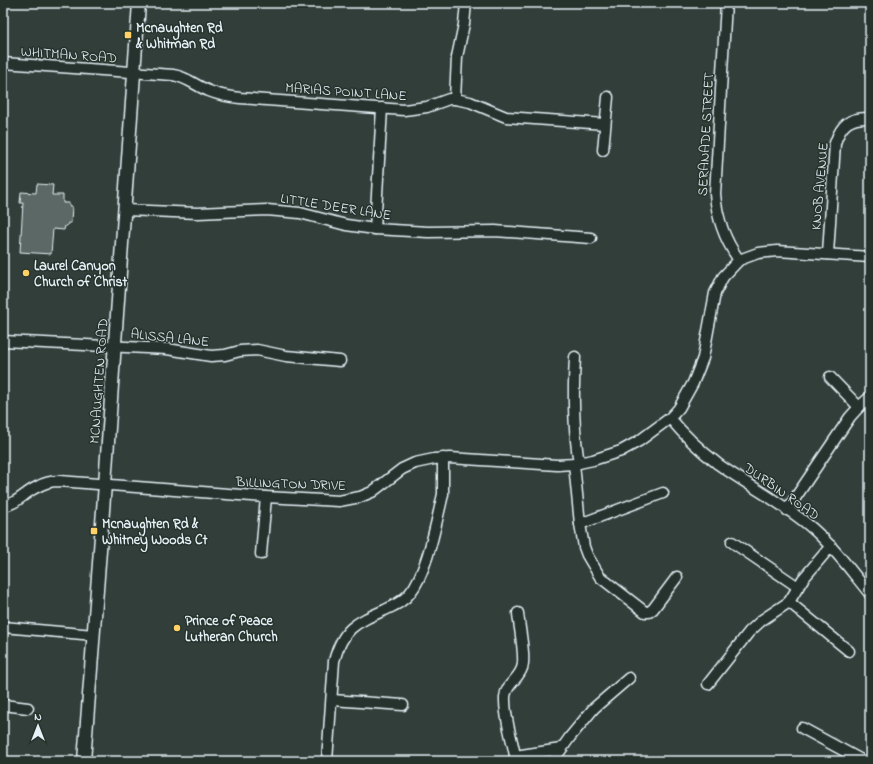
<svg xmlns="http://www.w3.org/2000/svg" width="873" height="764" viewBox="0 0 873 764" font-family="'Indie Flower',sans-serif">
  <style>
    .building { fill: #5c6865; stroke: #e8f1f8 }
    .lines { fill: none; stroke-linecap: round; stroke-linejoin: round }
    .minor-casing { stroke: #e8f1f8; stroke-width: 13 }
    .tertiary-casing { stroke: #e8f1f8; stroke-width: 15 }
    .minor { stroke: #26332d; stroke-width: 10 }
    .tertiary { stroke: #26332d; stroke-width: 12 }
    .poi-dot { fill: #ffd166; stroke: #26332d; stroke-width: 1.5 }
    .labels { text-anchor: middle; stroke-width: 3; stroke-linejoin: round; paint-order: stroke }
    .poi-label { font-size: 14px; font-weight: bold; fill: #e8f1f8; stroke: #26332d; text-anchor: start }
    .street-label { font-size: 14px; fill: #e8f1f8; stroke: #26332d }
  </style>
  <rect width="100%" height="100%" fill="#323e39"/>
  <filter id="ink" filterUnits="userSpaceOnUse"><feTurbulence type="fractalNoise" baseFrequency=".025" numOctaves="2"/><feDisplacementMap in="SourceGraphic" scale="8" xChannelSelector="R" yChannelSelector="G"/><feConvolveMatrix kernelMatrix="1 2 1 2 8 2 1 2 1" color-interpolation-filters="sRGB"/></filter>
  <g filter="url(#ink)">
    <path class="building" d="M 37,184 L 53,185 L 52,195 L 63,195 L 63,203 L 69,203 L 69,206 L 72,206 L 71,223 L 68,223 L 67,226 L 65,226 L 64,230 L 53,229 L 51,254 L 20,252 L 23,203 L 20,203 L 21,192 L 36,193 Z"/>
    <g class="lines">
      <g class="minor-casing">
        <g id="minor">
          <path d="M 726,3 L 715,194 C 717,219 724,239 739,260"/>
          <path d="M 3,63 L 173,75 C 187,77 196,86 209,91 C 219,95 230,97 240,98 L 404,110 L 427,107 L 449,99 L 455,99 L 470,102 L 506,117 L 605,124"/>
          <path d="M 455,99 L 457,57 L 464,24 L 466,3"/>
          <path d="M 603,150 L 608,97"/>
          <path d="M 125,210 L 198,213 L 267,210 L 300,213 L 346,225 L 375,229 L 428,232 L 495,231 L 591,238"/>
          <path d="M 375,229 L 382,108"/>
          <path d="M 828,254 L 835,143 C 841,125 849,117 870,118"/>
          <path d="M 3,341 L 167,349 L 211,356 L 225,355 L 240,351 L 257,350 L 286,356 L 340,361"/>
          <path d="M 575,357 C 573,393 573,428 579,463"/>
          <path d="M 830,377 L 859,407"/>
          <path d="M 670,418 C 684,435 701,451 718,464 C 749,486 783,503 812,528 C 834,547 851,571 870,594"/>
          <path d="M 574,464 L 580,524 L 584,547 L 587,555 L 600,577 L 645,612 L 649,612 L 653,609 L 677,577"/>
          <path d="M 3,506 C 16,505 25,492 37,487 C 44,483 51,481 59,481 L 266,497 L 339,501 L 360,497 L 372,492 L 402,469 L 415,463 L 434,459 L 450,458 L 557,465 L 574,464 L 593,460 L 621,451 L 639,441 L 670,418 L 679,408 L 693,383 L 703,358 L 715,293 L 723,277 L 739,260 L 758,253 L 777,251 L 870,257"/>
          <path d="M 787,510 L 850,417 L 859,407 L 870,397"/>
          <path d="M 580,524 L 663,493"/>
          <path d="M 732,542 L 798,587"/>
          <path d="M 261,554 L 266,497"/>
          <path d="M 789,602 L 849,651"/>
          <path d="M 3,627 L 94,635"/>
          <path d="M 708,684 L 749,632 L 762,620 L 789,602 L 803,579 L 831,546"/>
          <path d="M 332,700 L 403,705"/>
          <path d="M 3,705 L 28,708"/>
          <path d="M 802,728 L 863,761"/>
          <path d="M 515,756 L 561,749"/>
          <path d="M 327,761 L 334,661 C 343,628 355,623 385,610 C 395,605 404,601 410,593 C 426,574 435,528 441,503 L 443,494 L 443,458"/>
          <path d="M 516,761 C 513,740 504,719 505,697 C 506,684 518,680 522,668 C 526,658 519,626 518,613"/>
          <path d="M 553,761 L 570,737 L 594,708 L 629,678"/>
        </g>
      </g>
      <g class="tertiary-casing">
        <path id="tertiary" d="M 84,761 L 105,484 L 139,3"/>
      </g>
      <use href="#minor" class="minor"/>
      <use href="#tertiary" class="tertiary"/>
    </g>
  </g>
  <g class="poi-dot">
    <rect x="124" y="31" width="8" height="8" rx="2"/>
    <circle cx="26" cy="273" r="4"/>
    <rect x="90" y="527" width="8" height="8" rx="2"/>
    <circle cx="177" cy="628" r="4"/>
  </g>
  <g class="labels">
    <g class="poi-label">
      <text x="136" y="32">Mcnaughten Rd<tspan x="136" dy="16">&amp; Whitman Rd</tspan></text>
      <text x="34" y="270">Laurel Canyon<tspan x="34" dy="16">Church of Christ</tspan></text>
      <text x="102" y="528">Mcnaughten Rd &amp;<tspan x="102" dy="16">Whitney Woods Ct</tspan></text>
      <text x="185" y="625">Prince of Peace<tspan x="185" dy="16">Lutheran Church</tspan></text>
    </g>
    <g class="street-label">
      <text transform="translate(69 54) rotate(4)" y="5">WHITMAN ROAD</text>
      <text transform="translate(346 91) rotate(4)" y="5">MARIAS POINT LANE</text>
      <text transform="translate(705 134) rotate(-87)" y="5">SERANADE STREET</text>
      <text transform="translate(819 186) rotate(-85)" y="5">KNOB AVENUE</text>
      <text transform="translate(336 206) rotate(9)" y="5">LITTLE DEER LANE</text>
      <text transform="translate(170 337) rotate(6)" y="5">ALISSA LANE</text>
      <text transform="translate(98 381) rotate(-86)" y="5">MCNAUGHTEN ROAD</text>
      <text transform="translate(291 483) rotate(2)" y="5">BILLINGTON DRIVE</text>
      <text transform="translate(782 491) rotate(35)" y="5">DURBIN ROAD</text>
    </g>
  </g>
  <rect width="873" height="764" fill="none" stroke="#26332d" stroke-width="16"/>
  <rect x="8" y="8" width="857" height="748" fill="none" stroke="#e8f1f8" stroke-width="1.5" filter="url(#ink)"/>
  <g transform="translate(38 726)" stroke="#26332d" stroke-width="3" paint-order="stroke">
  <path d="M0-3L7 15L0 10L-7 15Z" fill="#e8f1f8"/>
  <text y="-6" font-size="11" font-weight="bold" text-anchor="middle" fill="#e8f1f8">N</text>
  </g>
</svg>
